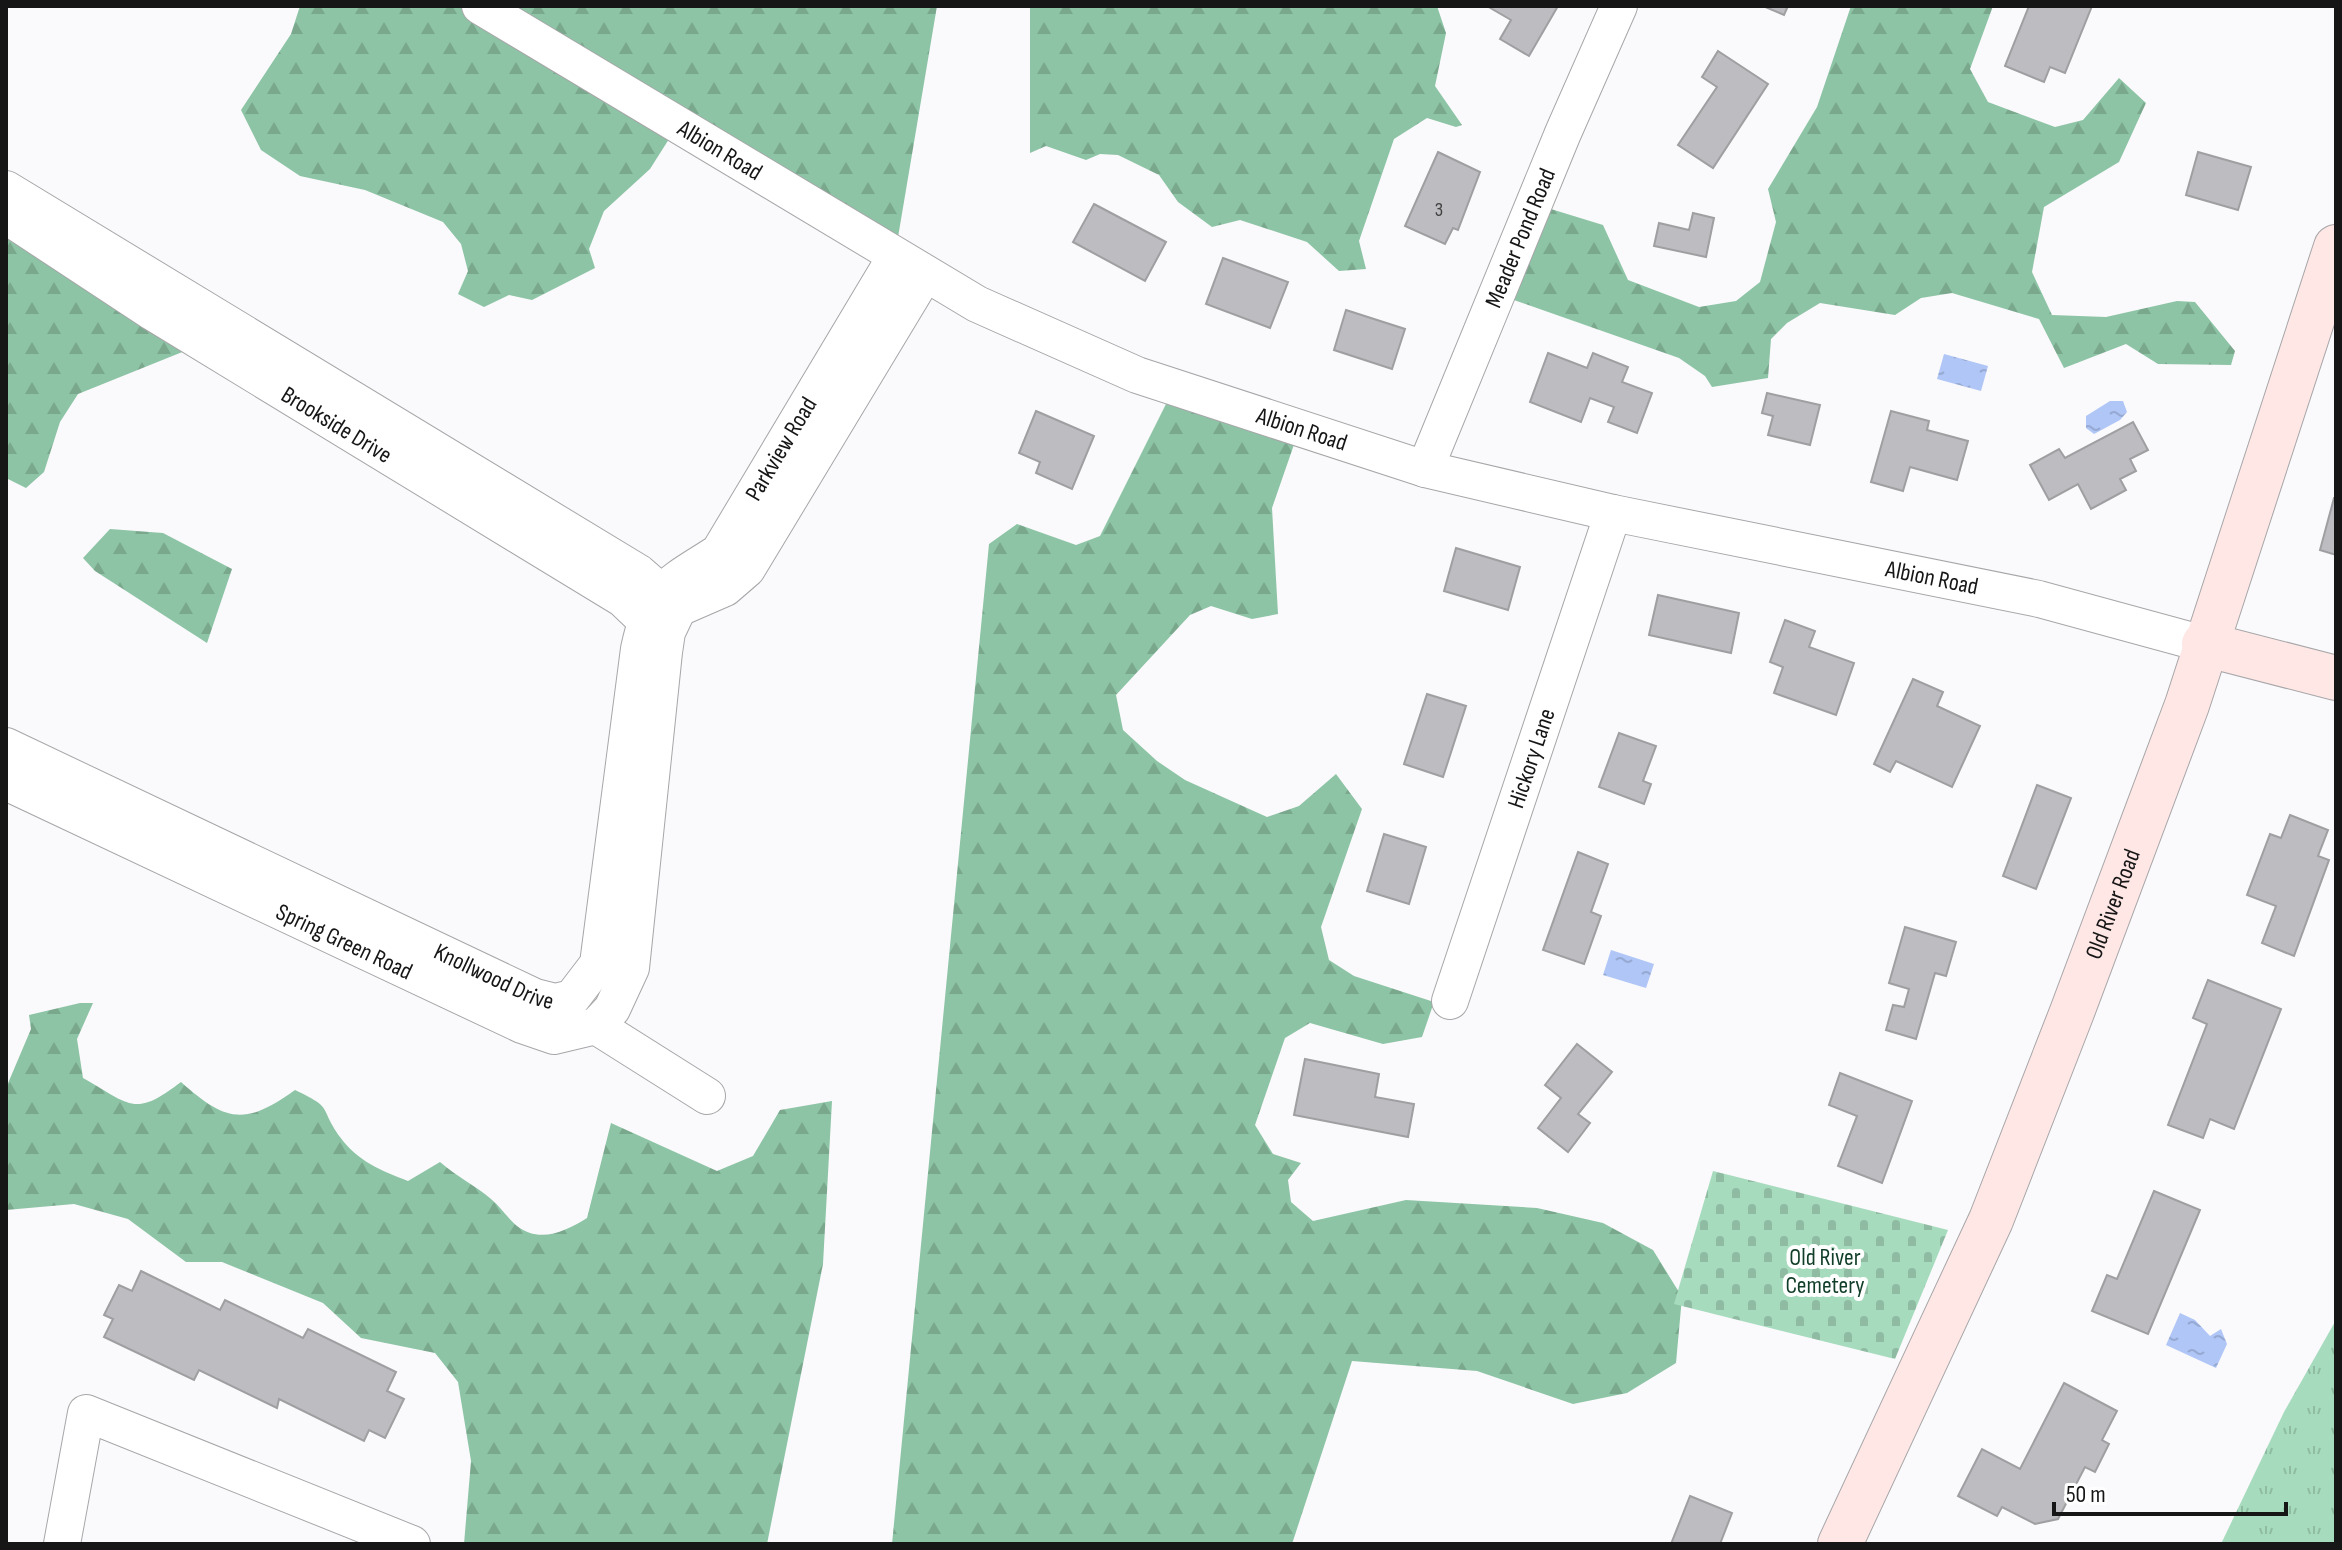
<svg xmlns="http://www.w3.org/2000/svg" width="2342" height="1550" viewBox="0 0 2342 1550" font-family="'Sofia Sans Condensed',sans-serif">
  <style>
    .grass { fill: url(#grass-tufts) }
    .forest { fill: url(#forest-firs) }
    .cemetery { fill: url(#cemetery-stones) }
    .water { fill: url(#water-ripples) }
    .building { fill: #bdbcc0; stroke: #9f9ea1; stroke-width: 2 }
    .lines { fill: none; stroke-linecap: round; stroke-linejoin: round }
    .street-casing { stroke: #a7a6a9; stroke-width: 38 }
    .secondary-casing { stroke: #a7a6a9; stroke-width: 46 }
    .street { stroke: #fff; stroke-width: 36 }
    .secondary { stroke: #fee7e4; stroke-width: 44 }
    .labels { text-anchor: middle; stroke-width: 8; stroke-linejoin: round; paint-order: stroke }
    .number-label { font-size: 20px; fill: #404041 }
    .street-label { font-size: 24px; fill: #161617; stroke: #fff }
    .park-label { font-size: 24px; fill: #113e29; stroke: #fff }
  </style>
  <defs>
    <pattern id="grass-tufts" width="24" height="20" patternUnits="userSpaceOnUse" patternTransform="scale(2)"><rect width="24" height="20" fill="#a6dbbd"/><path d="M3 7l-1-3M5 7V3M7 7l1-3M15 17l-1-3M17 17v-4M19 17l1-3" fill="none" stroke="#8ebba2"/></pattern>
    <pattern id="forest-firs" width="22" height="20" patternUnits="userSpaceOnUse" patternTransform="scale(2)"><rect width="22" height="20" fill="#8dc4a5"/><path d="M5 1l3.5 6h-7zM16 11l3.5 6h-7z" fill="#79a88d"/></pattern>
    <pattern id="cemetery-stones" width="16" height="16" patternUnits="userSpaceOnUse" patternTransform="scale(2)"><rect width="16" height="16" fill="#a6dbbd"/><path d="M2 7V4a2 2 0 0 1 4 0v3zM10 15v-3a2 2 0 0 1 4 0v3z" fill="#8ebba2"/></pattern>
    <pattern id="water-ripples" width="26" height="14" patternUnits="userSpaceOnUse" patternTransform="scale(2)"><rect width="26" height="14" fill="#afc6f6"/><path d="M2 4q2-2 4 0t4 0M15 11q2-2 4 0t4 0" fill="none" stroke="#96a9d2"/></pattern>
  </defs>
  <rect width="100%" height="100%" fill="#faf9fc"/>
  <path class="grass" d="M 2336,1320 L 2336,1544 L 2221,1544 L 2284,1412 Z"/>
  <g class="forest">
    <path d="M 300,6 L 937,6 L 895,255 L 676,128 L 650,169 L 604,211 L 589,249 L 595,268 L 532,300 L 509,295 L 484,307 L 458,294 L 468,271 L 461,244 L 443,222 L 365,190 L 300,176 L 261,150 L 241,110 L 291,34 Z"/>
    <path d="M 1030,6 L 1437,6 L 1446,33 L 1435,86 L 1462,125 L 1456,127 L 1427,118 L 1394,139 L 1359,241 L 1366,269 L 1339,271 L 1307,242 L 1240,220 L 1212,227 L 1178,202 L 1159,175 L 1118,155 L 1100,154 L 1086,160 L 1046,146 L 1030,153 Z"/>
    <path d="M 1851,6 L 1993,6 L 1970,69 L 1988,102 L 2055,127 L 2083,120 L 2119,78 L 2146,103 L 2119,162 L 2044,207 L 2032,272 L 2052,315 L 2106,317 L 2177,301 L 2195,302 L 2235,351 L 2231,365 L 2158,364 L 2126,344 L 2064,368 L 2039,319 L 1952,293 L 1921,298 L 1895,315 L 1820,303 L 1787,323 L 1771,339 L 1768,378 L 1712,387 L 1705,376 L 1679,358 L 1494,293 L 1528,202 L 1603,225 L 1628,280 L 1699,307 L 1736,301 L 1760,282 L 1776,222 L 1768,189 L 1817,107 Z"/>
    <path d="M 6,191 L 232,332 L 78,394 L 60,422 L 44,472 L 26,488 L 6,478 Z"/>
    <path d="M 1173,390 L 1298,433 L 1272,508 L 1278,614 L 1252,619 L 1211,606 L 1190,615 L 1116,695 L 1123,730 L 1157,761 L 1185,780 L 1267,817 L 1299,806 L 1336,774 L 1362,809 L 1321,927 L 1329,960 L 1354,976 L 1434,1002 L 1422,1037 L 1383,1044 L 1310,1023 L 1285,1038 L 1255,1125 L 1273,1154 L 1301,1163 L 1288,1180 L 1291,1202 L 1313,1221 L 1406,1200 L 1537,1208 L 1603,1223 L 1653,1250 L 1682,1297 L 1676,1363 L 1627,1393 L 1573,1404 L 1477,1371 L 1352,1361 L 1292,1544 L 892,1544 L 989,544 L 1017,524 L 1076,545 L 1100,536 Z"/>
    <path d="M 110,529 L 163,533 L 232,569 L 207,643 L 95,571 L 83,558 Z"/>
    <path d="M 80,1003 L 93,1003 L 77,1039 L 83,1078 C 131,1105 134,1118 181,1082 C 225,1121 244,1127 295,1090 C 335,1109 318,1106 340,1137 C 357,1161 382,1171 408,1181 L 440,1162 C 457,1177 476,1186 491,1199 C 501,1207 508,1219 517,1226 C 540,1244 566,1231 587,1218 L 611,1123 L 717,1171 L 753,1156 L 780,1110 L 832,1101 L 823,1264 L 767,1544 L 464,1544 L 471,1461 L 458,1382 L 435,1353 L 361,1338 L 323,1303 L 222,1262 L 186,1262 L 128,1219 L 74,1204 L 6,1210 L 6,1088 L 31,1029 L 29,1015 Z"/>
  </g>
  <path class="cemetery" d="M 1713,1171 L 1948,1230 L 1895,1359 L 1674,1304 Z"/>
  <g class="water">
    <path d="M 1944,354 L 1988,366 L 1981,391 L 1937,379 Z"/>
    <path d="M 2110,401 L 2123,401 L 2127,412 L 2120,420 L 2094,434 L 2086,428 L 2086,416 Z"/>
    <path d="M 1611,950 L 1654,964 L 1646,988 L 1603,975 Z"/>
    <path d="M 2180,1313 L 2195,1320 L 2210,1336 L 2221,1329 L 2227,1344 L 2216,1368 L 2166,1345 Z"/>
  </g>
  <g class="building">
    <path d="M 1487,6 L 1558,6 L 1529,56 L 1500,39 L 1511,20 Z"/>
    <path d="M 1763,6 L 1788,6 L 1784,15 Z"/>
    <path d="M 2029,6 L 2092,6 L 2065,73 L 2050,67 L 2044,82 L 2005,66 Z"/>
    <path d="M 1718,51 L 1768,84 L 1713,168 L 1678,145 L 1717,87 L 1702,77 Z"/>
    <path d="M 1438,152 L 1480,172 L 1458,230 L 1453,228 L 1445,244 L 1405,226 Z"/>
    <path d="M 2198,152 L 2251,167 L 2238,210 L 2186,195 Z"/>
    <path d="M 1094,204 L 1166,242 L 1145,281 L 1073,242 Z"/>
    <path d="M 1693,213 L 1714,218 L 1706,257 L 1654,246 L 1659,223 L 1689,230 Z"/>
    <path d="M 1223,258 L 1288,282 L 1270,328 L 1206,304 Z"/>
    <path d="M 1346,310 L 1405,329 L 1392,369 L 1334,350 Z"/>
    <path d="M 1548,353 L 1587,368 L 1593,353 L 1628,367 L 1622,382 L 1652,393 L 1637,433 L 1608,422 L 1614,407 L 1590,398 L 1581,422 L 1530,402 Z"/>
    <path d="M 1767,393 L 1820,405 L 1810,445 L 1768,435 L 1773,416 L 1762,413 Z"/>
    <path d="M 1036,411 L 1094,436 L 1072,489 L 1036,473 L 1040,462 L 1019,453 Z"/>
    <path d="M 1891,411 L 1929,421 L 1927,430 L 1968,441 L 1957,480 L 1910,467 L 1903,491 L 1871,482 Z"/>
    <path d="M 2133,422 L 2148,450 L 2130,459 L 2136,471 L 2120,479 L 2126,490 L 2091,509 L 2078,484 L 2049,500 L 2030,465 L 2059,449 L 2065,458 Z"/>
    <path d="M 2334,498 L 2336,498 L 2336,555 L 2320,550 Z"/>
    <path d="M 1456,548 L 1520,567 L 1508,610 L 1444,591 Z"/>
    <path d="M 1658,595 L 1739,613 L 1731,653 L 1649,635 Z"/>
    <path d="M 1785,620 L 1815,631 L 1809,647 L 1854,663 L 1836,715 L 1774,693 L 1783,667 L 1770,662 Z"/>
    <path d="M 1913,679 L 1943,692 L 1937,706 L 1980,726 L 1952,787 L 1896,761 L 1890,772 L 1874,764 Z"/>
    <path d="M 1427,694 L 1466,706 L 1443,777 L 1404,764 Z"/>
    <path d="M 1619,733 L 1656,746 L 1643,781 L 1651,784 L 1644,804 L 1599,787 Z"/>
    <path d="M 2037,785 L 2071,798 L 2036,889 L 2003,876 Z"/>
    <path d="M 2290,815 L 2328,830 L 2318,856 L 2329,860 L 2294,956 L 2262,943 L 2276,906 L 2247,895 L 2270,834 L 2281,838 Z"/>
    <path d="M 1384,834 L 1426,847 L 1409,904 L 1367,891 Z"/>
    <path d="M 1578,852 L 1608,864 L 1591,912 L 1601,916 L 1584,964 L 1543,950 Z"/>
    <path d="M 1905,927 L 1956,942 L 1946,976 L 1935,973 L 1916,1039 L 1886,1030 L 1893,1005 L 1904,1007 L 1909,989 L 1889,983 Z"/>
    <path d="M 2208,980 L 2281,1009 L 2234,1129 L 2210,1119 L 2203,1138 L 2168,1125 L 2207,1024 L 2193,1018 Z"/>
    <path d="M 1577,1044 L 1612,1072 L 1578,1114 L 1590,1123 L 1568,1152 L 1538,1128 L 1561,1098 L 1545,1085 Z"/>
    <path d="M 1305,1059 L 1379,1074 L 1375,1097 L 1414,1104 L 1408,1137 L 1294,1115 Z"/>
    <path d="M 1840,1073 L 1912,1101 L 1882,1183 L 1838,1166 L 1857,1116 L 1829,1105 Z"/>
    <path d="M 2154,1191 L 2200,1210 L 2148,1334 L 2092,1311 L 2107,1275 L 2117,1279 Z"/>
    <path d="M 141,1271 L 220,1310 L 225,1300 L 303,1338 L 308,1329 L 396,1372 L 387,1391 L 404,1399 L 385,1438 L 369,1430 L 364,1441 L 279,1399 L 277,1408 L 199,1370 L 194,1380 L 104,1337 L 113,1319 L 104,1315 L 119,1285 L 132,1291 Z"/>
    <path d="M 2064,1383 L 2117,1411 L 2102,1440 L 2109,1444 L 2095,1472 L 2085,1467 L 2058,1519 L 2035,1524 L 2002,1507 L 1997,1516 L 1958,1496 L 1982,1449 L 2020,1469 Z"/>
    <path d="M 1690,1496 L 1732,1513 L 1720,1544 L 1671,1544 Z"/>
  </g>
  <g class="lines">
    <g class="street-casing">
      <g id="street">
        <path id="s1" d="M 480,6 L 977,304 L 1137,375 L 1425,469 L 1613,513 L 2039,599 L 2204,644"/>
        <path d="M 6,189 L 639,573 L 678,607"/>
        <path id="s2" d="M 17,223 L 152,312 L 623,599 L 645,620 L 664,631"/>
        <path id="s3" d="M 1425,469 L 1563,133 L 1619,6"/>
        <path d="M 679,608 L 725,588 L 747,569 L 925,274"/>
        <path id="s4" d="M 6,746 L 535,997 L 555,1002 L 572,998 L 598,964 L 639,649 C 652,587 670,584 719,552 L 896,256"/>
        <path id="s5" d="M 6,782 L 522,1025 L 554,1036 L 596,1026"/>
        <path id="s6" d="M 1450,1001 L 1613,513"/>
        <path d="M 596,1026 L 612,1009 L 631,968 L 664,652 L 667,632 L 676,613"/>
        <path d="M 596,1026 L 707,1096"/>
        <path d="M 62,1544 L 86,1413 L 412,1544"/>
      </g>
    </g>
    <g class="secondary-casing">
      <g id="secondary">
        <path d="M 2204,644 L 2336,678"/>
        <path id="s7" d="M 1840,1544 L 1991,1220 L 2072,1012 L 2187,705 L 2336,247"/>
      </g>
    </g>
    <use href="#street" class="street"/>
    <use href="#secondary" class="secondary"/>
  </g>
  <g class="labels">
    <g class="number-label">
      <text x="1439" y="216">3</text>
    </g>
    <g class="street-label">
      <text dy="8" stroke="none"><textPath href="#s1" startOffset="280">Albion Road</textPath></text>
      <text dy="8" stroke="none"><textPath href="#s3" startOffset="250">Meader Pond Road</textPath></text>
      <text dy="8" stroke="none"><textPath href="#s2" startOffset="378">Brookside Drive</textPath></text>
      <text dy="8" stroke="none"><textPath href="#s1" startOffset="928">Albion Road</textPath></text>
      <text dy="8" stroke="none"><textPath href="#s4" startOffset="1236">Parkview Road</textPath></text>
      <text dy="8" stroke="none"><textPath href="#s1" startOffset="1576">Albion Road</textPath></text>
      <text dy="8" stroke="none"><textPath href="#s6" startOffset="256">Hickory Lane</textPath></text>
      <text dy="8" stroke="none"><textPath href="#s7" startOffset="696">Old River Road</textPath></text>
      <text dy="8" stroke="none"><textPath href="#s5" startOffset="374">Spring Green Road</textPath></text>
      <text dy="8" stroke="none"><textPath href="#s4" startOffset="540">Knollwood Drive</textPath></text>
    </g>
    <g class="park-label">
      <text x="1825" y="1265">Old River<tspan x="1825" dy="28">Cemetery</tspan></text>
    </g>
  </g>
  <rect width="2342" height="1550" fill="none" stroke="#161617" stroke-width="16"/>
  <path d="M2054 1502v12h232v-12" fill="none" stroke="#161617" stroke-width="4"/>
  <text x="2066" y="1502" font-size="24" fill="#161617" stroke="#ffffff" stroke-width="6" paint-order="stroke">50 m</text>
</svg>
